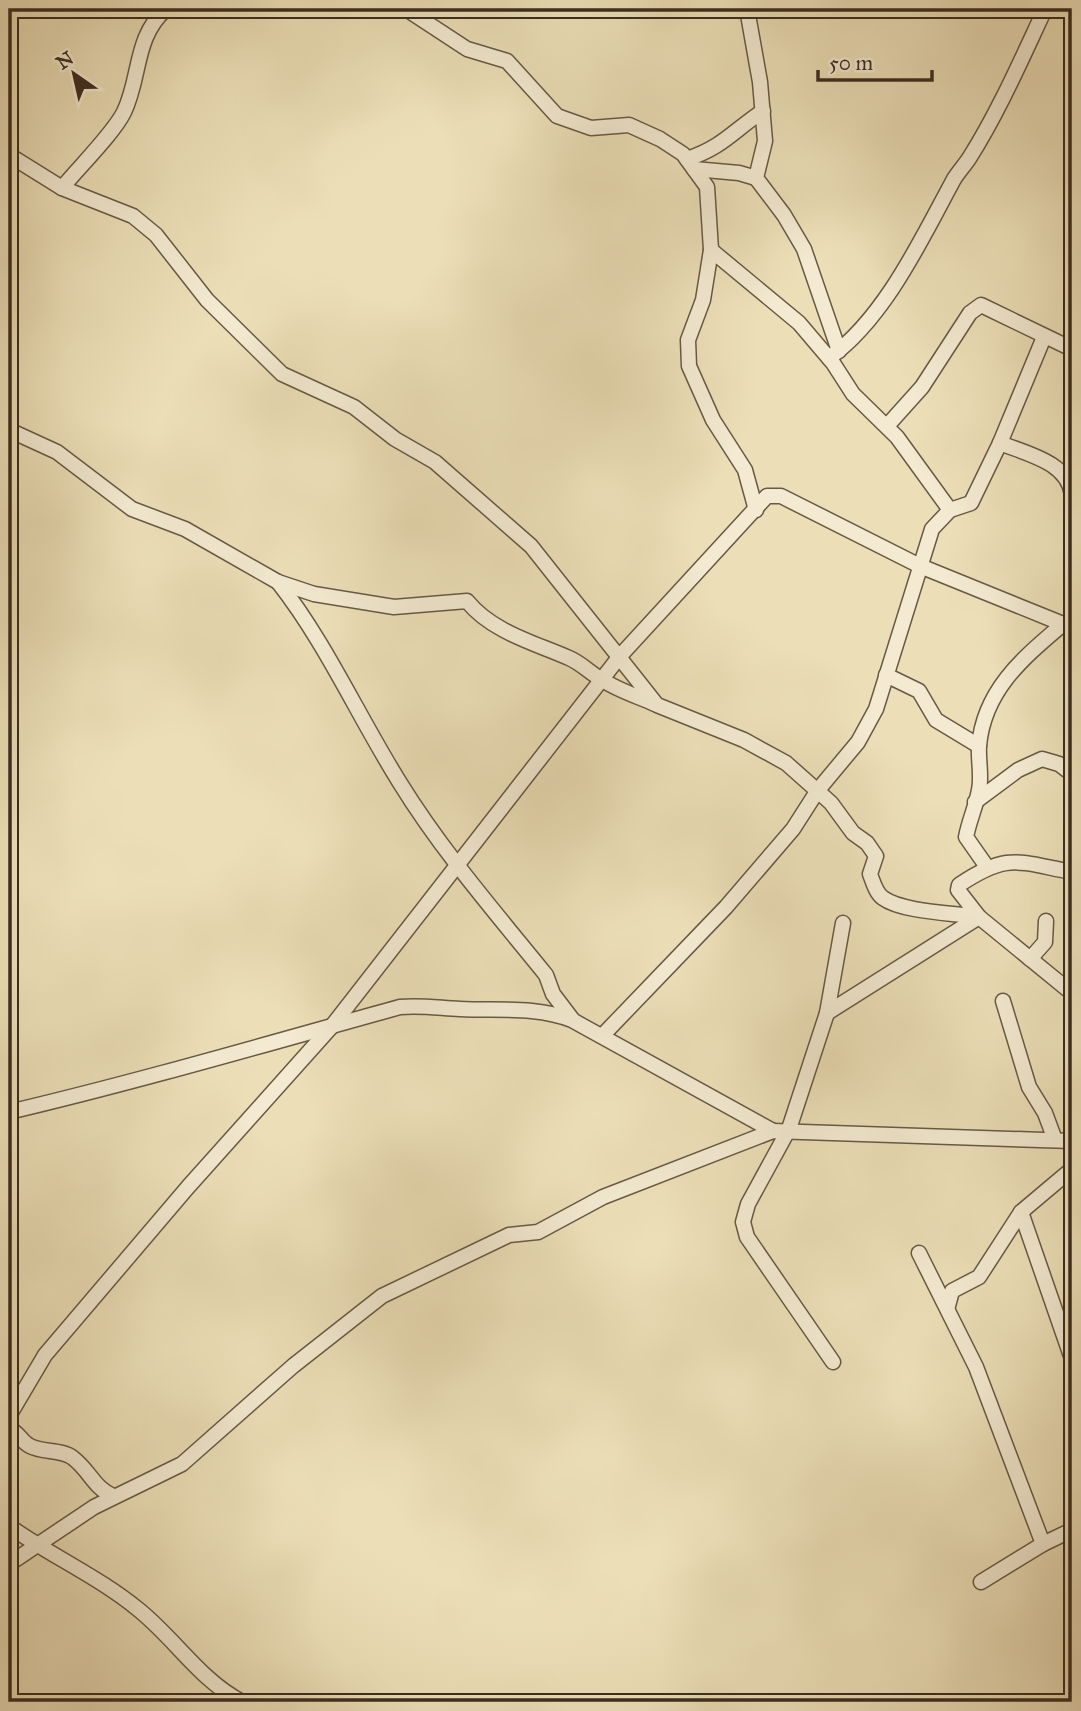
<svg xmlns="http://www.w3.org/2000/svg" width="1081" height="1711" viewBox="0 0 1081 1711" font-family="'IM FELL Great Primer',serif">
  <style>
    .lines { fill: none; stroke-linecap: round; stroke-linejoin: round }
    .minor-casing { stroke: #685945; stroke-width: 17 }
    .minor { stroke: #f3ead1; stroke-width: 14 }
  </style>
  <rect width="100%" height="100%" fill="#ecdfb8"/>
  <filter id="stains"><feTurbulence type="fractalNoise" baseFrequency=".00286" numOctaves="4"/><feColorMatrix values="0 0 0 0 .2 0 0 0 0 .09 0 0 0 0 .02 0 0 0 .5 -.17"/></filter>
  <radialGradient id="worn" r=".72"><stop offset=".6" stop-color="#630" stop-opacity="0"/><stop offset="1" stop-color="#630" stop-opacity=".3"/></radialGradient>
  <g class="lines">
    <g class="minor-casing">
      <g id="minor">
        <path d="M 406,9 L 467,49 L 507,61 L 557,116 L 591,128 L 629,125 L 660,139 L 683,154 L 707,187 L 711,250 L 703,300 L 688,340 L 689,366 L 713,420 L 745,470 L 756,510"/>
        <path d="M 747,9 L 760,82 L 765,141 L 756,178 L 784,215 L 804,249 L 839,351"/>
        <path d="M 9,155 L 62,188 L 133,216 L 156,235 L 207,300 L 282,374 L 354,407 L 395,439 L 435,462 L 531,546 L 657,705 L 744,740 L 786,763 L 831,803 L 853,833 L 867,843 L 876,856 L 870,874 C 873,882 876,893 883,898 C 902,912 954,913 979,917 L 827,1013"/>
        <path d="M 687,159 C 723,147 733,131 763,111"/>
        <path d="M 694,169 L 739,173 L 756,178"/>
        <path d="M 62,188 C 79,167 113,134 124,112 C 141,77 134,37 166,9"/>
        <path d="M 711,250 L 799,323 L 833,363 L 853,394 L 897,437 L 950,510"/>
        <path d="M 829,358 C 885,318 922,238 954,179 C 959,171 965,165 970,157 C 999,111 1022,58 1045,9"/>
        <path d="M 887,426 L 922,387 L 970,313 L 981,305 L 1072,349"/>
        <path d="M 9,430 L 57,452 L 132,509 L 185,529 L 278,582 L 314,594 L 394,607 L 467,601 C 492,632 535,643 569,658 C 581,663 590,673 601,679 C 617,690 637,696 655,704"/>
        <path d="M 1000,443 C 1027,454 1068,462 1072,495"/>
        <path d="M 278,582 C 326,643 358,716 400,783 C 442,851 495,912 546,975 L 553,994 L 572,1019"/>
        <path d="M 886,675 L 919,691 L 936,720 L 979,746"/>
        <path d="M 975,802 L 1018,770 L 1042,759 L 1059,764 L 1072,774"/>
        <path d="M 987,867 L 966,837 C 969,821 976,806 979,790 C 982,776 978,760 979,746 C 984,690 1023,658 1063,624 L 1070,623"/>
        <path d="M 1072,872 C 1018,862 1008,852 959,885 L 958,890 L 979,917 L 1072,993"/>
        <path d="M 1030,959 L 1045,942 L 1046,921"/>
        <path d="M 1003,1001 L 1029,1087 L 1045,1113 L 1055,1140"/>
        <path d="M 602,1036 L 726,907 L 793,829 L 818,790 L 858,742 L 876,709 L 932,529 L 950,510 L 971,503 L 1000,443 L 1044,337"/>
        <path d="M 9,1112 C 140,1081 270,1043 400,1007 C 421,1005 439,1008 460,1009 C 498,1011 536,1006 572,1020 L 773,1131"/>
        <path d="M 1021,1212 L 1072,1359"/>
        <path d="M 919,1253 L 976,1367 L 1043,1544"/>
        <path d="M 948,1306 L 952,1291 L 979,1277 L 1021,1212 L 1072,1169"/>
        <path d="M 833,1362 L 747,1237 L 743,1222 L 748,1204 L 789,1129 L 827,1013 L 843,923"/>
        <path d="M 9,1416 L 45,1355 L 188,1187 L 332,1026 L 620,656 L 767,496 L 781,496 L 920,566 L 1063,624"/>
        <path d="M 9,1429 C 19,1432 21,1442 30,1446 C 43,1453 62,1449 73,1458 C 90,1471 94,1488 113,1496"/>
        <path d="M 9,1526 C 51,1556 99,1577 139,1610 C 176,1640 200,1680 242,1702"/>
        <path d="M 9,1564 L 94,1507 L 182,1464 L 293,1366 L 382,1296 L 509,1235 L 538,1232 L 603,1197 L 773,1131 L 1072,1141"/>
        <path d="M 981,1582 L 1043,1544 L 1072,1530"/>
      </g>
    </g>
    <use href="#minor" class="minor"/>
  </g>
  <rect width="1081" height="1711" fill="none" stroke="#ecdfb8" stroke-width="35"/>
  <rect x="10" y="10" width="1060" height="1690" fill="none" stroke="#3c2c1f" stroke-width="3.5"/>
  <rect x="18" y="18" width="1046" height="1676" fill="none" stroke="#3c2c1f" stroke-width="2"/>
  <g transform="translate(74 74) rotate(326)" stroke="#f3ead1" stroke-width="5" paint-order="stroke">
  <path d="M0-5L12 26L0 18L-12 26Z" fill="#3c2c1f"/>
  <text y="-10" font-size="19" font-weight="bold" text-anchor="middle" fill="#3c2c1f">N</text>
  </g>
  <path d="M818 70v10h114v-10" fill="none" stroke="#3c2c1f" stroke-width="3.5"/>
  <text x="829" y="70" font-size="21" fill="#3c2c1f" stroke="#f3ead1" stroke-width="5" paint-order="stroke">50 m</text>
  <rect width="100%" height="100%" filter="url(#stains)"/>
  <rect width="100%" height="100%" fill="url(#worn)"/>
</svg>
